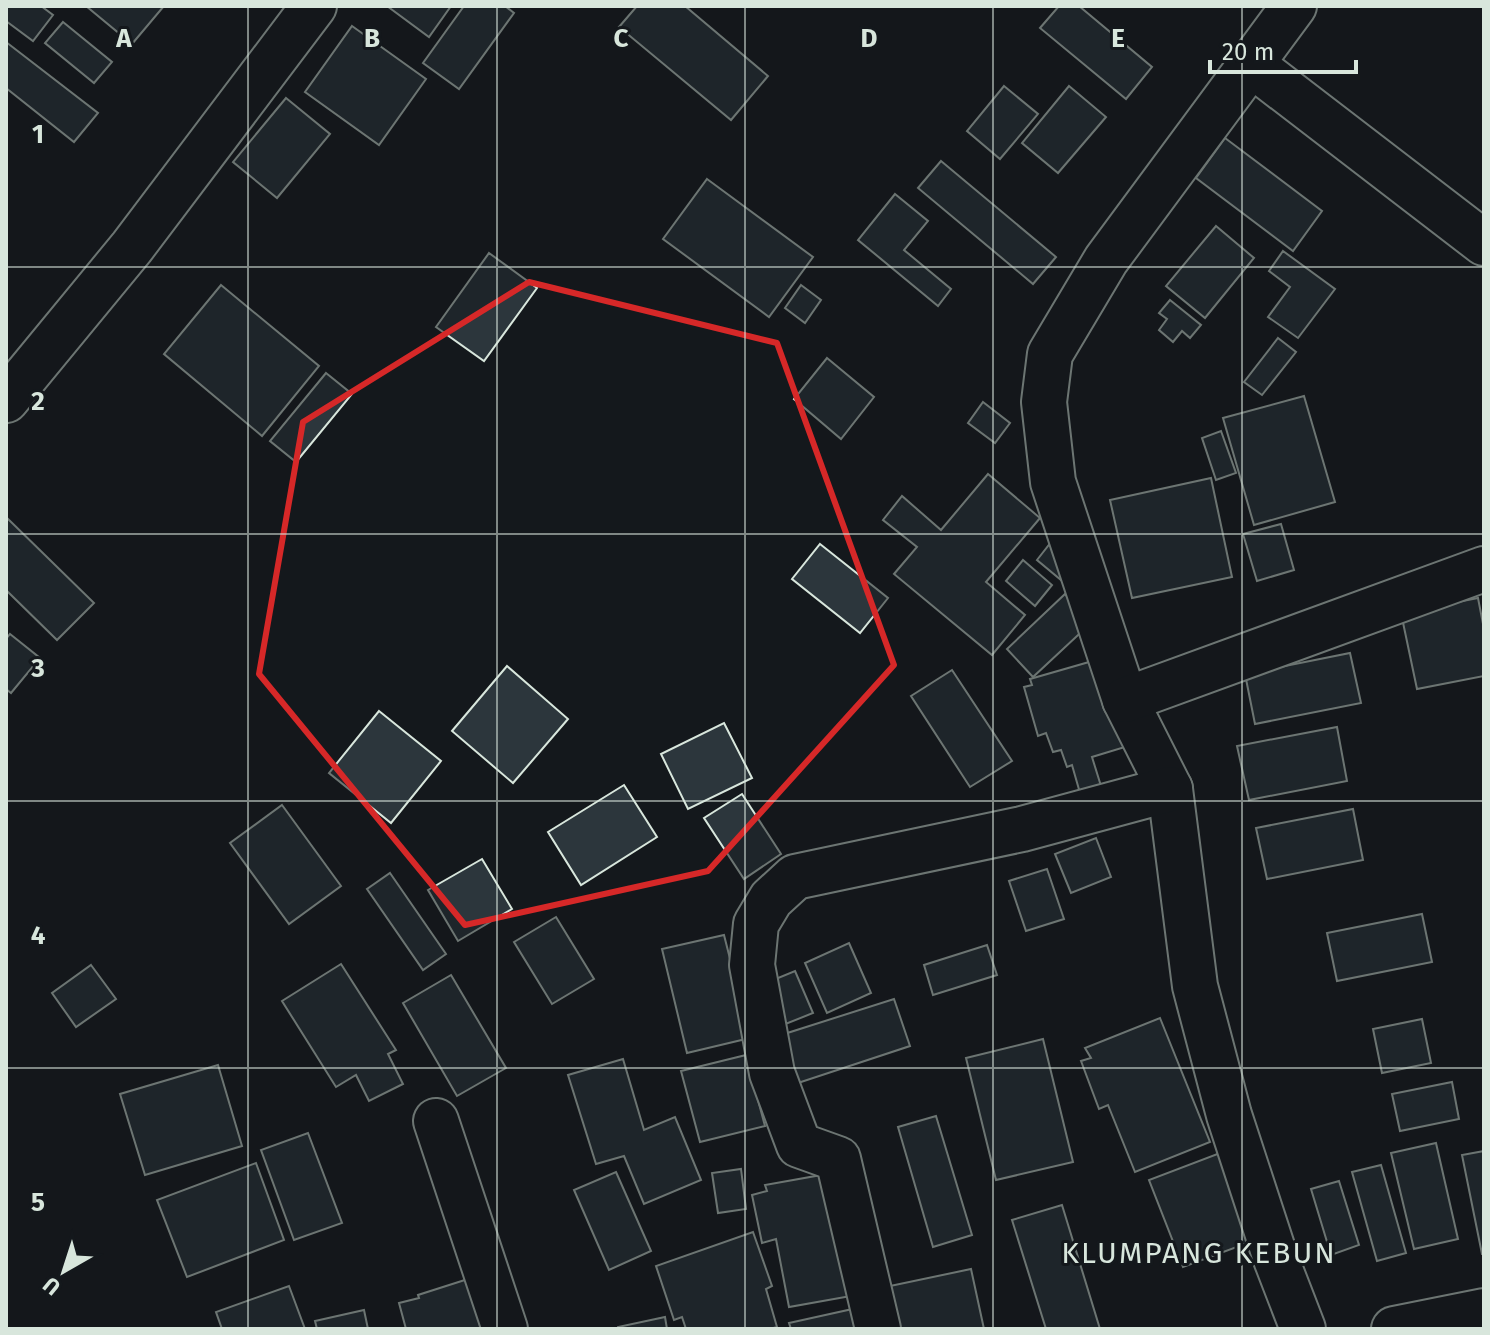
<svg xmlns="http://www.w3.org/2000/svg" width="1490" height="1335" viewBox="0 0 1490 1335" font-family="'Fira Sans',sans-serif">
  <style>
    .building { fill: #2c363c; stroke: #d8e6dc; stroke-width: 2 }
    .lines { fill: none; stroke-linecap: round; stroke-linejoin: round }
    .minor-casing { stroke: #d8e6dc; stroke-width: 48 }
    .primary-casing { stroke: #d8e6dc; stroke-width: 48 }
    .minor { stroke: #14181c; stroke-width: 44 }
    .primary { stroke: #14181c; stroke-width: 44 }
    .marked { fill: none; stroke: #d62828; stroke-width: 6; stroke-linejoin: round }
    .grid { fill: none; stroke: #d8e6dc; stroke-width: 2; stroke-opacity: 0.55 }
    .labels { text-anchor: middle; stroke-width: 6; stroke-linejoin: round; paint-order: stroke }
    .quarter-label { font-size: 30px; letter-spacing: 2px; fill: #d8e6dc; stroke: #14181c }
    .grid-label { font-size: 26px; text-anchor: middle; font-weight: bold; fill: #d8e6dc; stroke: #14181c; stroke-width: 6; stroke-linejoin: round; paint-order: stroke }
  </style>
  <rect width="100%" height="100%" fill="#14181c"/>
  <g class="building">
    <path d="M 6,6 L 41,6 L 53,15 L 33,41 L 6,21 Z"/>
    <path d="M 86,6 L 164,6 L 132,44 Z"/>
    <path d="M 387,6 L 451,6 L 429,37 Z"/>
    <path d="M 464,6 L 505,6 L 514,13 L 459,89 L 423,63 Z"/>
    <path d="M 637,6 L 685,6 L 768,76 L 731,120 L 619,27 Z"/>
    <path d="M 1059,6 L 1079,6 L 1152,67 L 1126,99 L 1040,28 Z"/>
    <path d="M 63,22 L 112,62 L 94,83 L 45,43 Z"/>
    <path d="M 352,26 L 426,79 L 379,145 L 305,92 Z"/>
    <path d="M 6,42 L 98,113 L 74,142 L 6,88 Z"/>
    <path d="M 1004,86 L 1038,114 L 1000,159 L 967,131 Z"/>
    <path d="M 1069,86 L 1106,117 L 1058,173 L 1022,143 Z"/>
    <path d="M 286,98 L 330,134 L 277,198 L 233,162 Z"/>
    <path d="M 1225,138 L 1322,211 L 1293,251 L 1196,178 Z"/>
    <path d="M 941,161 L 1056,257 L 1033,284 L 918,188 Z"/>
    <path d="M 707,179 L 813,257 L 769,317 L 663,239 Z"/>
    <path d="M 895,194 L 928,221 L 904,250 L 951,289 L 938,306 L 858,240 Z"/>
    <path d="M 1216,226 L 1254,258 L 1205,318 L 1166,286 Z"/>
    <path d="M 1283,251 L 1335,289 L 1298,338 L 1268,317 L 1290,287 L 1269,271 Z"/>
    <path d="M 489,253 L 537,288 L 484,361 L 436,327 Z"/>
    <path d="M 221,285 L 319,366 L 262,436 L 164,354 Z"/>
    <path d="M 801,285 L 821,300 L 805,323 L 785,308 Z"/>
    <path d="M 1170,300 L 1201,325 L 1190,338 L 1182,331 L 1173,342 L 1159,330 L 1167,319 L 1159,313 Z"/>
    <path d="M 1278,338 L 1296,352 L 1262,395 L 1244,382 Z"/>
    <path d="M 827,358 L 874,397 L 841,439 L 794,399 Z"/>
    <path d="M 326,373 L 352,394 L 296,462 L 270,441 Z"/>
    <path d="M 1304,396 L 1335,502 L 1254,525 L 1223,418 Z"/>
    <path d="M 983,402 L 1010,423 L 995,443 L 968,423 Z"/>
    <path d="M 1221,431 L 1236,473 L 1216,480 L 1202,438 Z"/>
    <path d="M 988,474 L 1040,518 L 986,582 L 1025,615 L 992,655 L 894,574 L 917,547 L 883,520 L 902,496 L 941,530 Z"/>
    <path d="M 1211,478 L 1232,577 L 1132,598 L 1110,500 Z"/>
    <path d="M 6,517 L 94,603 L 57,640 L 6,590 Z"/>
    <path d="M 1281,524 L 1294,570 L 1257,581 L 1243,534 Z"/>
    <path d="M 1059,532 L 1067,585 L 1037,560 Z"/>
    <path d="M 820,544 L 888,598 L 860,633 L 792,579 Z"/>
    <path d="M 1023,560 L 1052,585 L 1035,606 L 1006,581 Z"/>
    <path d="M 1065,594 L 1091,623 L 1033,677 L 1007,649 Z"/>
    <path d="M 1478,598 L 1484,629 L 1484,676 L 1417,689 L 1401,613 Z"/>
    <path d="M 10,634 L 40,658 L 11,693 L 6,689 L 6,639 Z"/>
    <path d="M 1350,653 L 1361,703 L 1255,724 L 1245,674 Z"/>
    <path d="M 1096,660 L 1135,744 L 1092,757 L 1101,786 L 1080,793 L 1072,765 L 1067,767 L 1061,750 L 1053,752 L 1046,733 L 1038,736 L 1024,687 L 1032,685 L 1030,679 Z"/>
    <path d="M 507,666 L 568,719 L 513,783 L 452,731 Z"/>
    <path d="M 952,670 L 1012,761 L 970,787 L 911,696 Z"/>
    <path d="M 379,711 L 441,761 L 391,823 L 329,773 Z"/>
    <path d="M 724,723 L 752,778 L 688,809 L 661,754 Z"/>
    <path d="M 1337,727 L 1347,781 L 1249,800 L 1237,746 Z"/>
    <path d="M 624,785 L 657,837 L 581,885 L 548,832 Z"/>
    <path d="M 742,794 L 781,854 L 744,879 L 704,818 Z"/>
    <path d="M 282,805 L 341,886 L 289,924 L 230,843 Z"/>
    <path d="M 1353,809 L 1363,860 L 1267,879 L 1256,828 Z"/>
    <path d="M 1096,838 L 1111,877 L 1071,893 L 1055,854 Z"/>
    <path d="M 482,859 L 512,909 L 458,941 L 428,890 Z"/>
    <path d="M 1047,869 L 1064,919 L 1026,931 L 1009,881 Z"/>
    <path d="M 390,873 L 446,954 L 423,970 L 367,889 Z"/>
    <path d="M 1422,914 L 1432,962 L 1337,981 L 1327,933 Z"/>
    <path d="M 556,917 L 594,979 L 552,1004 L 514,942 Z"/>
    <path d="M 724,935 L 750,1038 L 687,1053 L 662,949 Z"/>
    <path d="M 849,943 L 871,993 L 827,1013 L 805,963 Z"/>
    <path d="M 987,945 L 997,975 L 933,995 L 924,965 Z"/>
    <path d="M 341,964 L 396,1050 L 388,1054 L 403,1084 L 369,1101 L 356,1075 L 336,1087 L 282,1001 Z"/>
    <path d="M 91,965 L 116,999 L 76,1027 L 52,993 Z"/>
    <path d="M 795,971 L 813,1013 L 778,1027 L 761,985 Z"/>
    <path d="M 451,975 L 506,1068 L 457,1096 L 403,1003 Z"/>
    <path d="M 894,999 L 910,1046 L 795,1084 L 778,1036 Z"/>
    <path d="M 1160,1018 L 1210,1142 L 1135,1172 L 1108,1105 L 1099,1109 L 1081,1061 L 1091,1058 L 1085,1048 Z"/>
    <path d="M 1422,1019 L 1431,1063 L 1382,1073 L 1373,1029 Z"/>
    <path d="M 1043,1039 L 1073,1162 L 996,1180 L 966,1058 Z"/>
    <path d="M 746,1055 L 765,1126 L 700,1142 L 681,1071 Z"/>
    <path d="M 623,1059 L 644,1130 L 675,1117 L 701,1180 L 644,1204 L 624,1156 L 596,1164 L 568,1075 Z"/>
    <path d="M 218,1065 L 242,1146 L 145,1175 L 120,1094 Z"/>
    <path d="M 1452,1082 L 1459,1119 L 1400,1131 L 1392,1094 Z"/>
    <path d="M 936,1116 L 972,1235 L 933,1247 L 898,1127 Z"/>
    <path d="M 308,1133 L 342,1223 L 294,1240 L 261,1150 Z"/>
    <path d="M 1436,1143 L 1458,1239 L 1414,1249 L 1391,1153 Z"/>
    <path d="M 1484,1151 L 1484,1254 L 1482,1254 L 1462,1155 Z"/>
    <path d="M 1220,1153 L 1253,1241 L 1183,1267 L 1149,1180 Z"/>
    <path d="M 256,1163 L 284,1240 L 187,1277 L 157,1200 Z"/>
    <path d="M 1381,1165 L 1406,1253 L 1377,1261 L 1352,1172 Z"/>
    <path d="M 741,1169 L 746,1209 L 718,1213 L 712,1173 Z"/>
    <path d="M 616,1172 L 651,1251 L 609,1270 L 574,1190 Z"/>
    <path d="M 827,1174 L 851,1296 L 789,1307 L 776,1239 L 762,1243 L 752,1195 L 767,1191 L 765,1185 Z"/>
    <path d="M 1339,1181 L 1359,1245 L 1331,1255 L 1311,1189 Z"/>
    <path d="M 1062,1205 L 1100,1329 L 1046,1329 L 1012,1220 Z"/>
    <path d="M 753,1232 L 772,1286 L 766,1289 L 777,1327 L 770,1329 L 686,1329 L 682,1317 L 674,1320 L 656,1266 Z"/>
    <path d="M 971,1269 L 984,1329 L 880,1329 L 871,1290 Z"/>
    <path d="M 471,1278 L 488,1329 L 406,1329 L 399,1303 L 419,1298 L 418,1295 Z"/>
    <path d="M 289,1286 L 305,1329 L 222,1329 L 216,1312 Z"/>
    <path d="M 857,1308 L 861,1329 L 791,1329 L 789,1323 Z"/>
    <path d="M 364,1310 L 368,1329 L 317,1329 L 315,1321 Z"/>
    <path d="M 665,1317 L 667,1329 L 618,1329 L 618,1327 Z"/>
  </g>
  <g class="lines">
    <g class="minor-casing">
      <g id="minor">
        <path d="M 1294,6 L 1106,260 L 1050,354 L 1044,402 L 1053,482 L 1125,700 L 1170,789 L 1195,986 L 1229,1115 L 1276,1259 L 1303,1329"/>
        <path d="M 1251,64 L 1484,243"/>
        <path d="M 6,400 L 132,247 L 314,6"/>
        <path d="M 1125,700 L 1484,569"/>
        <path d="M 436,1121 L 505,1329"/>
        <path d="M 878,1329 L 838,1159 L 799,1145 L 772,1073 L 752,965 L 756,924 L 771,899 L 795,877 L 1022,829 L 1170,789"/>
      </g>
    </g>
    <g class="primary-casing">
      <path id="primary" d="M 1394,1329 L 1484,1311"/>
    </g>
    <use href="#minor" class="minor"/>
    <use href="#primary" class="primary"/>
  </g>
  <path d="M0 0H1490V1335H0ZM 529,282 L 777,343 L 894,665 L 708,871 L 465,925 L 259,674 L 303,422 Z" fill="#14181c" fill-opacity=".55" fill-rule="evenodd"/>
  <path class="marked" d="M 529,282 L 777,343 L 894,665 L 708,871 L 465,925 L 259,674 L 303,422 Z"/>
  <path class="grid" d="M 248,6 L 248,1329M 497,6 L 497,1329M 745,6 L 745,1329M 993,6 L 993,1329M 1242,6 L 1242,1329M 6,267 L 1484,267M 6,534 L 1484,534M 6,801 L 1484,801M 6,1068 L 1484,1068"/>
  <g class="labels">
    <g class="quarter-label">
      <text x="1199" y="1263">KLUMPANG KEBUN</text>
    </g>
  </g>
  <g class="grid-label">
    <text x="124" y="47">A</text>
    <text x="372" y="47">B</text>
    <text x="621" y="47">C</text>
    <text x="869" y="47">D</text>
    <text x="1118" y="47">E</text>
    <text x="38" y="143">1</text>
    <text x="38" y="410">2</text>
    <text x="38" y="677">3</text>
    <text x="38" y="944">4</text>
    <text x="38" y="1211">5</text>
  </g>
  <rect width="1490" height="1335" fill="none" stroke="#d8e6dc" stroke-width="16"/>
  <g transform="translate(64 1271) rotate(219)" stroke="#14181c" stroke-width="6" paint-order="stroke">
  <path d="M0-6L14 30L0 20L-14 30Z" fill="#d8e6dc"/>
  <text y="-12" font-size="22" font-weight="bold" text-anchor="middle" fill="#d8e6dc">U</text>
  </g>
  <path d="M1210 60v12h146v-12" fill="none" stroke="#d8e6dc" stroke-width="4"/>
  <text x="1222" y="60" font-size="24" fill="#d8e6dc" stroke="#14181c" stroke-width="6" paint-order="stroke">20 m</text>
</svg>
